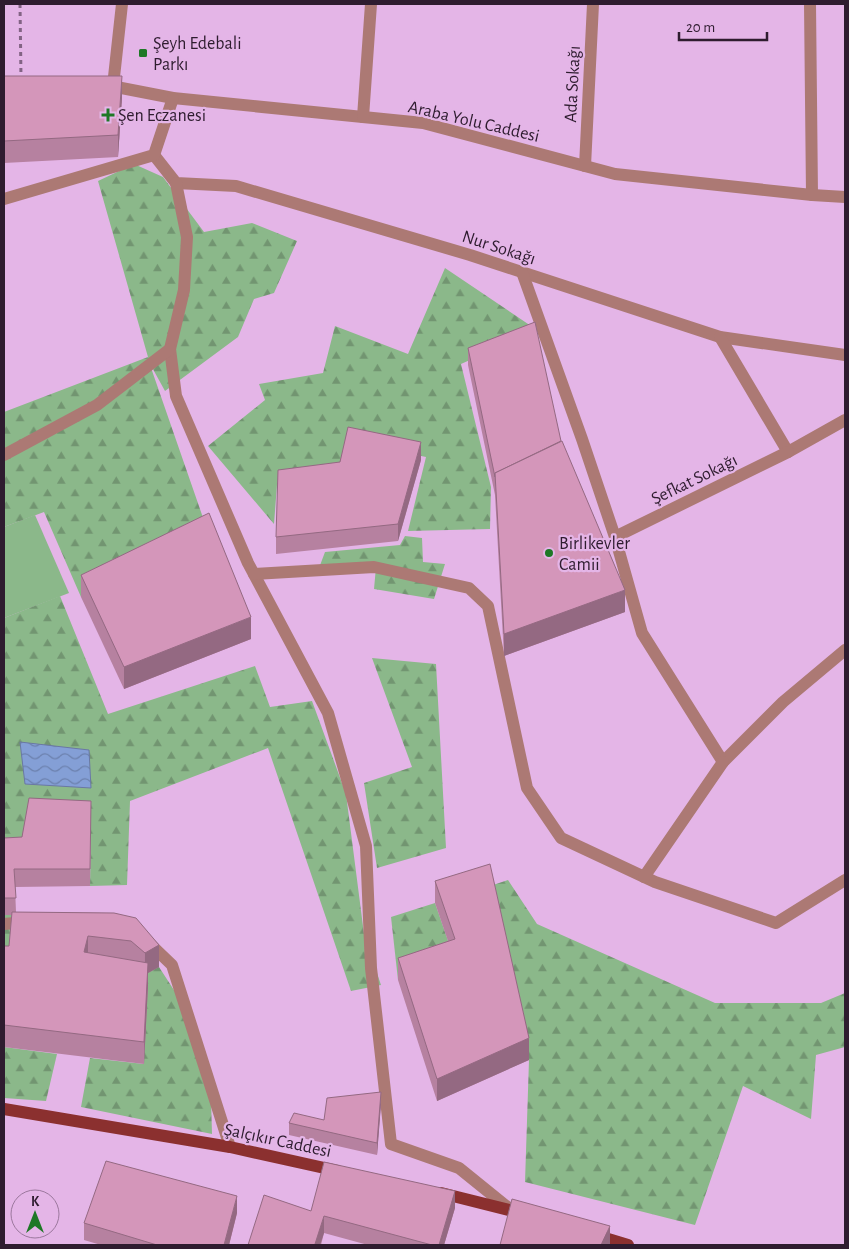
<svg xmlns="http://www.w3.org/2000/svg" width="849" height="1249" viewBox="0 0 849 1249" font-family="'Alegreya Sans',sans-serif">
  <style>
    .green { fill: #8bb88a }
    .forest { fill: url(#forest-firs) }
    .water { fill: url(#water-waves); stroke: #6a78a4 }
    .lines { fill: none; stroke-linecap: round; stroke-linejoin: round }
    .path { stroke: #826384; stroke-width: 3; stroke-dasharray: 4 4; stroke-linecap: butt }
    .minor { stroke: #ac7974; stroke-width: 12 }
    .major { stroke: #8b302f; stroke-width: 12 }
    .wall { fill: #b681a0 }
    .shaded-wall { fill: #946982 }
    .building { fill: #d496ba; stroke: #946982 }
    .poi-dot { fill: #1e7826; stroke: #e4b5e7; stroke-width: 2 }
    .labels { text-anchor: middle; stroke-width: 4.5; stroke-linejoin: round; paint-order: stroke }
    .poi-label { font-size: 18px; fill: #2e1c2f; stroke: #e4b5e7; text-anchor: start }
    .street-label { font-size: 18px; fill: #2e1c2f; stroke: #e4b5e7 }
  </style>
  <defs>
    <pattern id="forest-firs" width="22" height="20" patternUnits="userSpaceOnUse" patternTransform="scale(1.25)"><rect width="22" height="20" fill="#8bb88a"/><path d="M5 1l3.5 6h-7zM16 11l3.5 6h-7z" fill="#729571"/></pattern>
    <pattern id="water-waves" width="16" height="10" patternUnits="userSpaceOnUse" patternTransform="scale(1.25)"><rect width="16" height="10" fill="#849fd6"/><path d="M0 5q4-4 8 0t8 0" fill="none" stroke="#6c81ae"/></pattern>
  </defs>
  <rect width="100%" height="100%" fill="#e4b5e7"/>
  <path class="green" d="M 35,515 L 69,593 L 4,618 L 4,527 Z"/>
  <g class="forest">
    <path d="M 134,164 L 163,177 L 204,232 L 252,223 L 297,241 L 274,293 L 254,299 L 238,337 L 165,391 L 149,362 L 209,535 L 81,597 L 44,512 L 4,527 L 4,412 L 148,357 L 98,181 Z"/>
    <path d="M 445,268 L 537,330 L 461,364 L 491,487 L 490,529 L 408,531 L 426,457 L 346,440 L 339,477 L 277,485 L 274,524 L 208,446 L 265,400 L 259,384 L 323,373 L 335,326 L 408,354 Z"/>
    <path d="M 405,536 L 422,538 L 423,562 L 445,564 L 434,599 L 374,589 L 376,567 L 319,568 L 325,552 L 400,545 Z"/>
    <path d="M 60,596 L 108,714 L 255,666 L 270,707 L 312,701 L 346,794 L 364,934 L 381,985 L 351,991 L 268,748 L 130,801 L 127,885 L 90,886 L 91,818 L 22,855 L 4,856 L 4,618 Z"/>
    <path d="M 372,658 L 436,664 L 446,848 L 377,868 L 364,783 L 412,767 Z"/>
    <path d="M 508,880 L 537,924 L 715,1003 L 821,1003 L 845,993 L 845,1047 L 816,1055 L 811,1119 L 743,1086 L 695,1225 L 525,1182 L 529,1060 L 490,886 Z"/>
    <path d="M 435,903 L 455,961 L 398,980 L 391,917 Z"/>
    <path d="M 4,915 L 16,915 L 4,968 Z"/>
    <path d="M 159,967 L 183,1004 L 211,1099 L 212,1134 L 81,1107 L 90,1058 L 144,1064 L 84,974 Z"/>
    <path d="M 4,1047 L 57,1054 L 46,1101 L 4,1098 Z"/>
  </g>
  <path class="water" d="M 20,742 L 89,750 L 91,788 L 25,784 Z"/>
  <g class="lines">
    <path class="path" d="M 20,4 L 21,78"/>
    <g class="minor">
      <path d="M 810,4 L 812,195"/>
      <path d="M 106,85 L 173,98 L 423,123 L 615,174 L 812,195 L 845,197"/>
      <path d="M 113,86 L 122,4"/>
      <path d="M 363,117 L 371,4"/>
      <path d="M 154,155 L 176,183 L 236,186 L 470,255 L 720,337 L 845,355"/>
      <path d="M 585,166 L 593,4"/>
      <path d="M 176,183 L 187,237 L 184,290 L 170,349 L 176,396 L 248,563 L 328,713 L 366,846 L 371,968 L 391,1144 L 459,1168 L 511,1210"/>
      <path d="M 4,199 L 154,155 L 173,98"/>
      <path d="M 522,272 L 582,439 L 615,537 L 642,633 L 723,762 L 783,702 L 845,650"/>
      <path d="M 720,337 L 788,452 L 845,420"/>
      <path d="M 4,455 L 97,405 L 170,349"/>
      <path d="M 615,537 L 788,452"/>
      <path d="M 254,574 L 374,567 L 469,588 L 488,606 L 527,788 L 561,838 L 655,882 L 776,923 L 845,880"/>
      <path d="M 644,877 L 723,762"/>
      <path d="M 4,924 L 26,922"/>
      <path d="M 147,941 L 172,965 L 230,1147"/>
    </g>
    <g class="major">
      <path d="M 4,1109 L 230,1147 L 338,1171"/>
      <path d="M 441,1193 L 525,1214"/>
      <path d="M 595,1235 L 628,1245"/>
    </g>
  </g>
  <g class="wall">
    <path d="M 4,76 L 122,98 L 118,157 L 4,163 Z"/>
    <path d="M 468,348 L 561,441 L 625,612 L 504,656 L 495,495 L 468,365 Z"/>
    <path d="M 421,460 L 398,541 L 276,554 L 276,537 L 340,462 Z"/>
    <path d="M 81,575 L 251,639 L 124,689 L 81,597 Z"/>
    <path d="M 91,801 L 90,886 L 15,887 L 16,912 L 114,913 L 159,967 L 148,973 L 148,985 L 144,1064 L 4,1047 L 4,946 L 9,946 L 12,915 L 4,915 L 4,838 L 22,837 Z"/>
    <path d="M 435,881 L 529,1060 L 437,1101 L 398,980 L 398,958 L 448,941 L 435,903 Z"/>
    <path d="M 381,1104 L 377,1155 L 289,1135 L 289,1123 L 324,1120 Z"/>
    <path d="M 455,1208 L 444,1245 L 368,1245 L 324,1233 L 321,1245 L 248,1245 L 311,1211 Z"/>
    <path d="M 237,1213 L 229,1245 L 101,1245 L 84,1240 L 84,1223 Z"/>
  </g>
  <g class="shaded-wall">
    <path d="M 122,76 L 122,98 L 118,157 L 118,135 Z"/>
    <path d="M 421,442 L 421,460 L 398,541 L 398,524 Z"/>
    <path d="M 625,590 L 625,612 L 504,656 L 504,634 Z"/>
    <path d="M 251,617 L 251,639 L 124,689 L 124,667 Z"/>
    <path d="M 88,936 L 88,958 L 84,952 Z"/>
    <path d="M 159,945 L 159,967 L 148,973 L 148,985 L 144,1064 L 145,953 Z"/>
    <path d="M 529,1038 L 529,1060 L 437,1101 L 437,1079 Z"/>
    <path d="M 381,1092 L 381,1104 L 377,1155 L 377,1143 Z"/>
    <path d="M 455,1191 L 455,1208 L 444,1245 L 439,1245 Z"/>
    <path d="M 237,1196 L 237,1213 L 229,1245 L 224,1245 Z"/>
    <path d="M 324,1216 L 324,1233 L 320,1245 L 315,1244 Z"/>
    <path d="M 610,1226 L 610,1244 L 609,1245 L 601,1245 Z"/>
  </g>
  <g class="building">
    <path d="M 4,76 L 122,76 L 118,135 L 4,141 Z"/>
    <path d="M 535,322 L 561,441 L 495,473 L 495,477 L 468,348 Z"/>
    <path d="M 348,427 L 421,442 L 398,524 L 276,537 L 278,470 L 340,462 Z"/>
    <path d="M 562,441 L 625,590 L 504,634 L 495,473 Z"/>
    <path d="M 209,513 L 251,617 L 124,667 L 81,575 Z"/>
    <path d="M 29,798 L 91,801 L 90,869 L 14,869 L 16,898 L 4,898 L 4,838 L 22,837 Z"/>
    <path d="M 490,864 L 529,1038 L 437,1079 L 398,958 L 455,939 L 435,881 Z"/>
    <path d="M 12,912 L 114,913 L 136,918 L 159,945 L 145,953 L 131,941 L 88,936 L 84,952 L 148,963 L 144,1042 L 4,1025 L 4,946 L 9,946 Z"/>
    <path d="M 381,1092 L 377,1143 L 289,1123 L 294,1113 L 324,1120 L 327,1098 Z"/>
    <path d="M 106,1161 L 237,1196 L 224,1245 L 157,1245 L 84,1223 Z"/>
    <path d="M 324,1162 L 455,1191 L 439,1245 L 432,1245 L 324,1216 L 315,1244 L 321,1245 L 248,1245 L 264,1195 L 311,1211 Z"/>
    <path d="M 512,1199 L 610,1226 L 601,1245 L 500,1245 Z"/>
  </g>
  <g class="poi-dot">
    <rect x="138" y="48" width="10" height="10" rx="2.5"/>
    <path d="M105.5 107.5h5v5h5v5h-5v5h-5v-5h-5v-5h5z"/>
    <circle cx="549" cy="553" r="5"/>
  </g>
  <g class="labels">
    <g class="poi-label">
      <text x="153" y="49">Şeyh Edebali<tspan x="153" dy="21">Parkı</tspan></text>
      <text x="118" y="121">Şen Eczanesi</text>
      <text x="559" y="549">Birlikevler<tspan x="559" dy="21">Camii</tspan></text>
    </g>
    <g class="street-label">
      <text transform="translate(572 84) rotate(-87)" y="6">Ada Sokağı</text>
      <text transform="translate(474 121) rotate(13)" y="6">Araba Yolu Caddesi</text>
      <text transform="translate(499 247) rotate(18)" y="6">Nur Sokağı</text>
      <text transform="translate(694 479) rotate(-26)" y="6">Şefkat Sokağı</text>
      <text transform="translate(278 1140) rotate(12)" y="6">Şalçıkır Caddesi</text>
    </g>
  </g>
  <rect width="849" height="1249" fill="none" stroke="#2e1c2f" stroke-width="10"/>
  <g transform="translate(35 1214)"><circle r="24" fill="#e4b5e7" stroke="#9b789d"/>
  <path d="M0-4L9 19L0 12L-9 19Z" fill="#1e7826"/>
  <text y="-8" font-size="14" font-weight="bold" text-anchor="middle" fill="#2e1c2f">K</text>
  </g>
  <path d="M679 32v8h88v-8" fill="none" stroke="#2e1c2f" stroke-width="2.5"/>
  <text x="686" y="32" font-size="15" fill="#2e1c2f" stroke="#e4b5e7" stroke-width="4" paint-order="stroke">20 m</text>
</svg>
